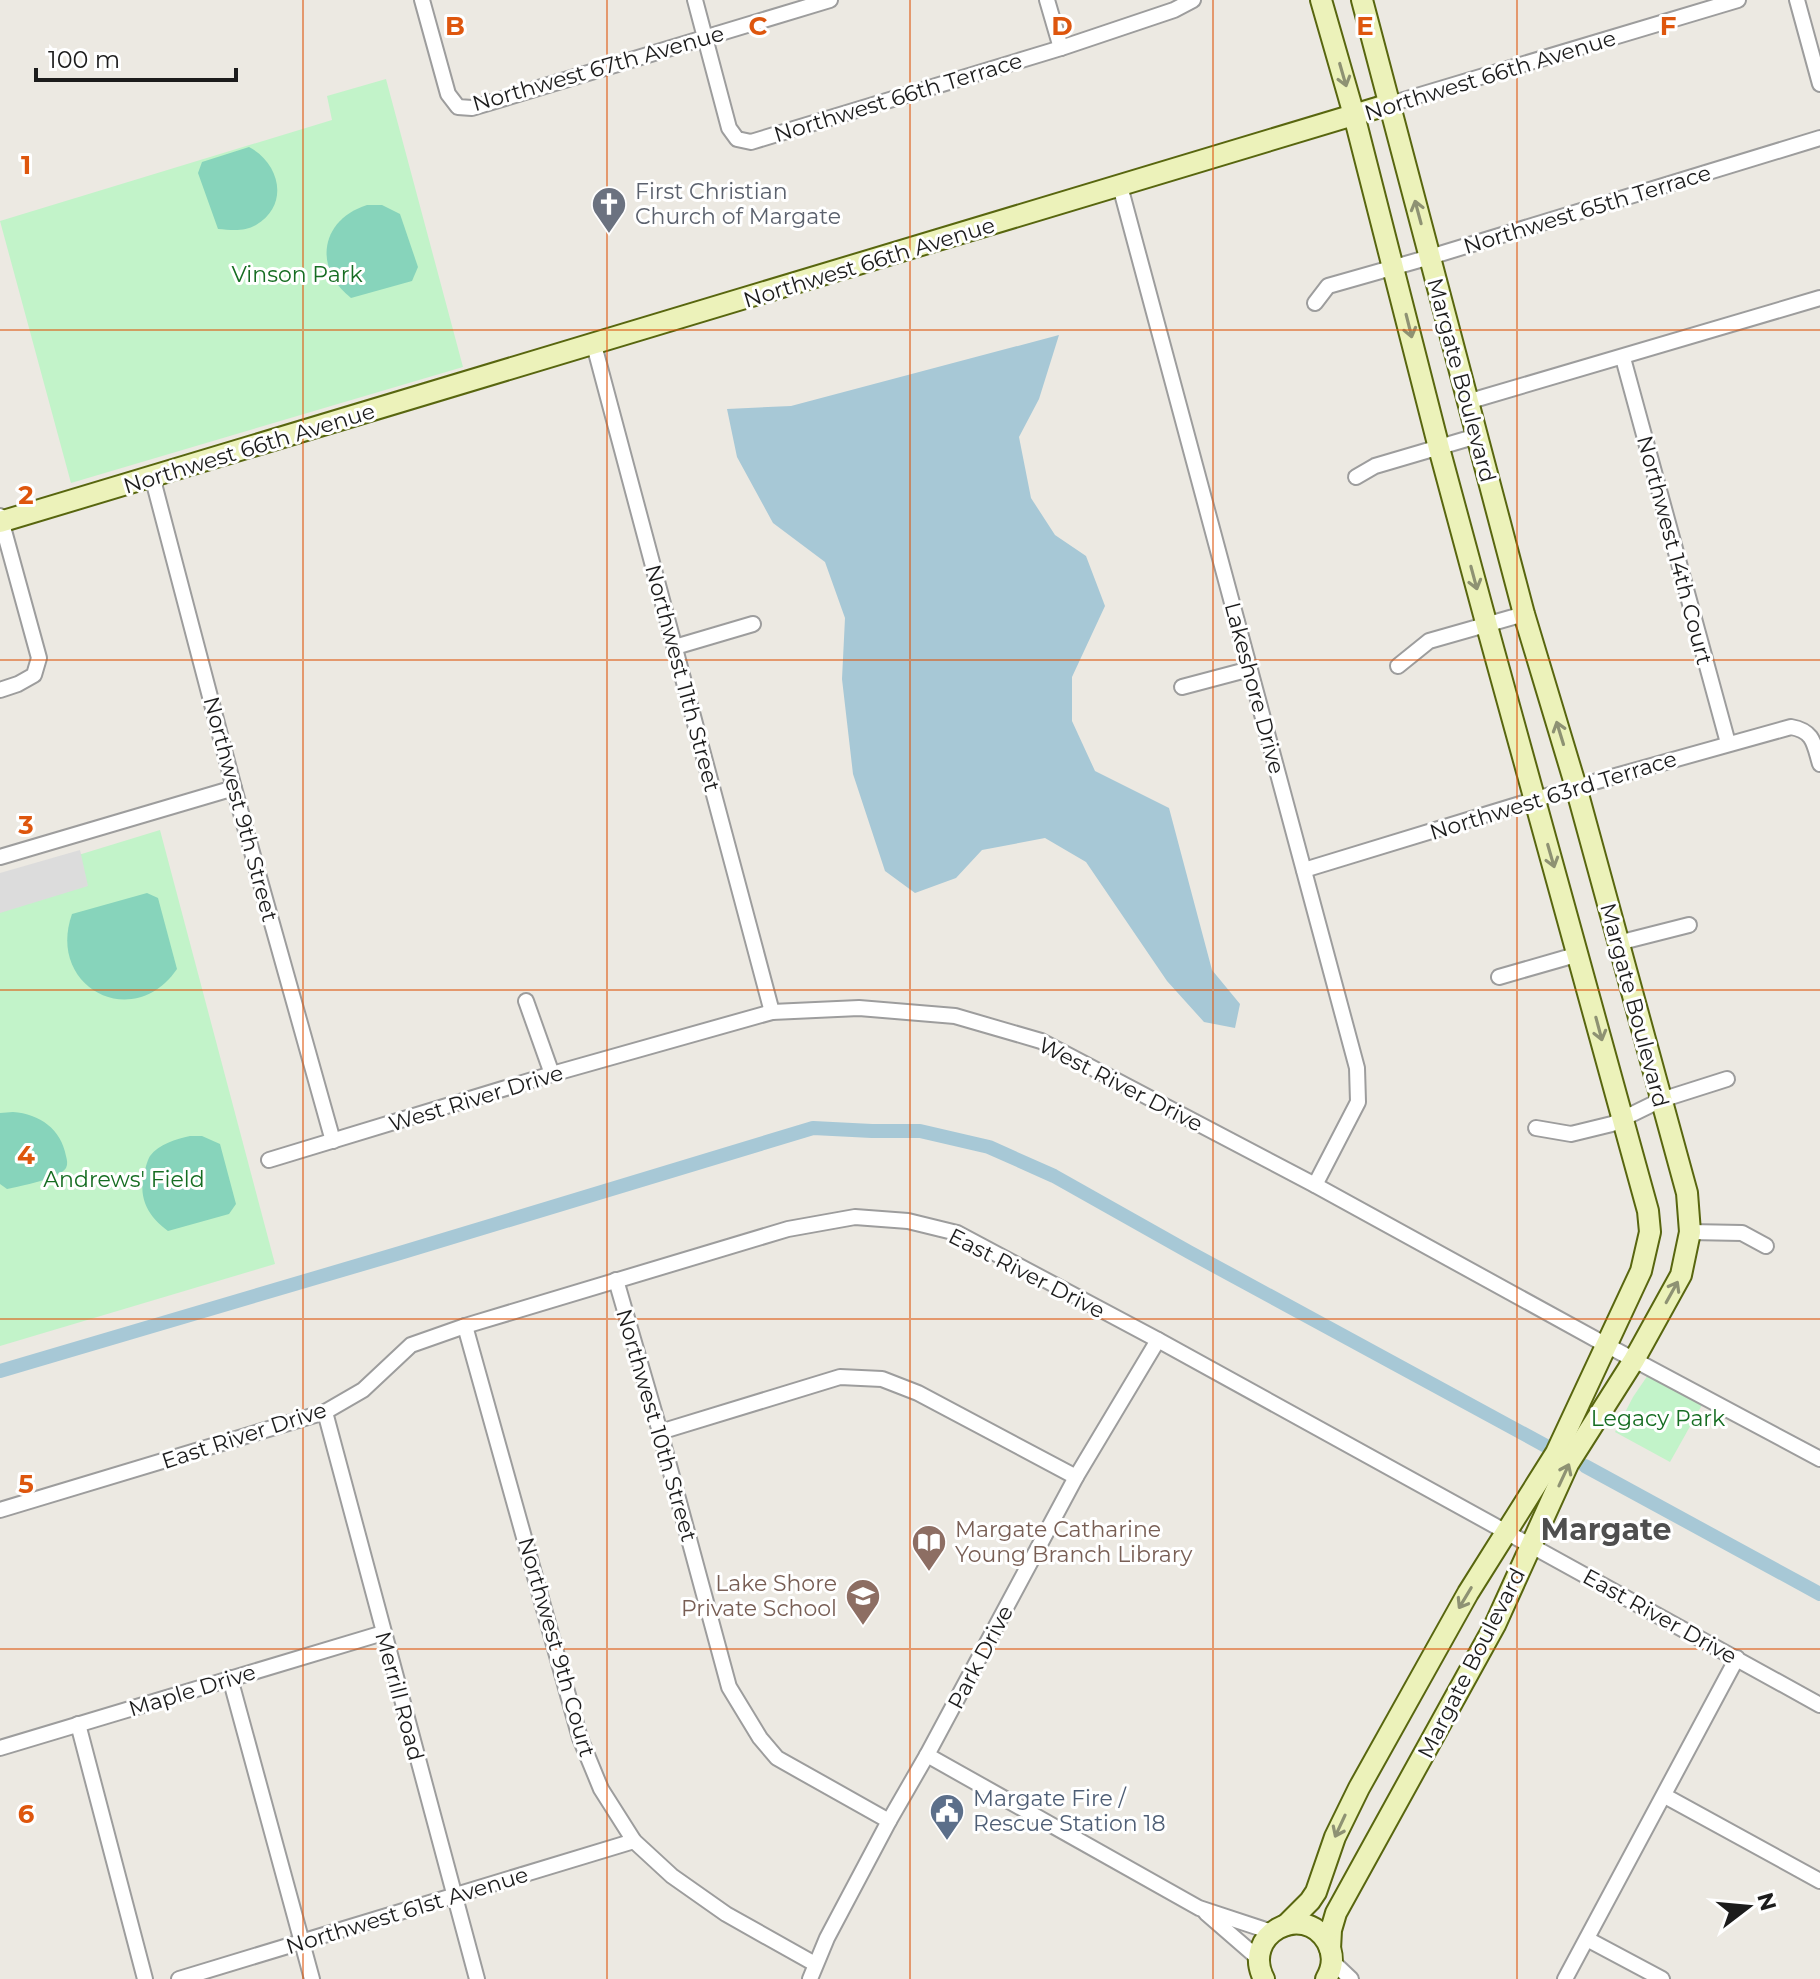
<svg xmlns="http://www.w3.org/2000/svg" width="1820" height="1979" viewBox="0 0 1820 1979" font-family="Montserrat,sans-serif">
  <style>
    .park { fill: #c2f3c9 }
    .pitch { fill: #87d4bb }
    .parking { fill: #dcdcdc }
    .water { fill: #a7c8d6 }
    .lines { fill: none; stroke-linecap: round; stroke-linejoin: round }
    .canal { stroke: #a7c8d6; stroke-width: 14 }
    .street-casing { stroke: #9d9d9d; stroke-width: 18 }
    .secondary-casing { stroke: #58660f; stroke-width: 24 }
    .street { stroke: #fff; stroke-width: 14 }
    .secondary { stroke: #ecf2ba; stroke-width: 20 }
    .oneway { stroke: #8e9273 }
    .grid { fill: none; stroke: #de560d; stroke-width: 2; stroke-opacity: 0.55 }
    .labels { text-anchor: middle; stroke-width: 6; stroke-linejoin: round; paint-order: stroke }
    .street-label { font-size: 22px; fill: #1c1c1c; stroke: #fff }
    .worship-label { font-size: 22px; fill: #5b616d; stroke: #fff; text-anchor: start }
    .park-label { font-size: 22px; fill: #166d22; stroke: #fff }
    .education-label { font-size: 22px; fill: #785e54; stroke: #fff; text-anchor: start }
    .service-label { font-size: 22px; fill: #4e5e75; stroke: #fff; text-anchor: start }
    .district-label { font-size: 30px; font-weight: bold; fill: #4f4f4f; stroke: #fff }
    .grid-label { font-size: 26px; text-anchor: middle; font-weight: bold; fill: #de560d; stroke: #fff; stroke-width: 6; stroke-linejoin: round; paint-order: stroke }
  </style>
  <rect width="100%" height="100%" fill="#ece9e2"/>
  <g class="park">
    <path d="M 386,79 L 463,367 L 71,483 L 0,221 L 332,120 L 327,96 Z"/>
    <path d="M 160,830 L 275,1264 L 0,1346 L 0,879 Z"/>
    <path d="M 1648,1375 L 1702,1405 L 1670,1462 L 1615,1432 L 1633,1397 Z"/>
  </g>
  <g class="pitch">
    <path d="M 249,147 C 280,163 290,205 256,225 C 244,232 231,230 218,229 L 198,173 L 202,162 Z"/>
    <path d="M 367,205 L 382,205 L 400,214 L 418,267 L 412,281 L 351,298 C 313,268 320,220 367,205 Z"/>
    <path d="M 147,893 L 158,898 L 177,969 C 133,1033 46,987 72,914 Z"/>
    <path d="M 13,1112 C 40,1114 61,1129 66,1156 C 67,1160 68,1164 66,1168 C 59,1179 20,1186 7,1189 L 0,1184 L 0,1113 Z"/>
    <path d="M 190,1136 L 202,1136 L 220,1144 L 236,1204 L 229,1214 L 168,1231 C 149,1217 138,1199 144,1175 C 145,1169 147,1161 150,1156 C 159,1144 176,1139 190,1136 Z"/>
  </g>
  <path class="parking" d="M 80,850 L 88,886 L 0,913 L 0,873 Z"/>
  <path class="water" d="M 1059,335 L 1039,399 L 1019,437 L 1031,498 L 1055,535 L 1086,556 L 1105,606 L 1072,677 L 1072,721 L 1095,771 L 1169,808 L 1212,970 L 1240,1004 L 1235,1028 L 1204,1022 L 1167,981 L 1086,862 L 1045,838 L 982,850 L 956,878 L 915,893 L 885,871 L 853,774 L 842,679 L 845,618 L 825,562 L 773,523 L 737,457 L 727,409 L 791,406 Z"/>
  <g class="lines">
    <g class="canal">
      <path d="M 0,1371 L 400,1253 L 813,1128 L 872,1131 L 920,1131 L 989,1147 L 1054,1176 L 1189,1252 L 1546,1446"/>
      <path d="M 1585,1466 L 1820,1594"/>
    </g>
    <g class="street-casing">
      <g id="street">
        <path d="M 422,0 L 448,94 L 458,107 L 472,108 L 830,0"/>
        <path d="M 695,0 L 729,128 L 737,139 L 751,142 L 1061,48 L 1174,10 L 1193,0"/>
        <path d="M 1047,0 L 1061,48"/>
        <path d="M 1797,0 L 1820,84"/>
        <path d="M 1390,104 L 1738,0"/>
        <path d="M 1120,186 L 1357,1068 L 1358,1102 L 1315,1185"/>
        <path d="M 1315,303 L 1328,286 L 1430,257 L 1820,138"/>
        <path d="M 594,345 L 772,1012"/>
        <path d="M 1623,358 L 1728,743"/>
        <path d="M 1467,402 L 1820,298"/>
        <path d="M 152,476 L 234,788 L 333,1141"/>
        <path d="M 1356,477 L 1375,466 L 1477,436"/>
        <path d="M 675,647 L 753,624"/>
        <path d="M 1398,666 L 1429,641 L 1524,614"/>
        <path d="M 1182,687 L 1250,669"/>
        <path d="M 0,690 L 18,684 L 34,675 L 39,658 L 0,516"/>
        <path d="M 0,857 L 234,788"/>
        <path d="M 1304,870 L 1576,787 L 1791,727 C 1814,731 1814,744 1820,764"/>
        <path d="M 1618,943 L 1689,925"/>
        <path d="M 1499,977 L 1579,954"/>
        <path d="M 526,1001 L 552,1074"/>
        <path d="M 1536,1128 L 1571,1134 L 1612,1124 L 1661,1100 L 1727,1079"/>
        <path d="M 269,1160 L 552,1074 L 772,1012 L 859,1008 L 955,1016 L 1041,1041 L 1315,1185 L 1597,1340 L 1820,1459"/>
        <path d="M 1690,1232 L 1742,1233 L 1766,1246"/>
        <path d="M 616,1280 L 660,1432 L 729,1687 L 760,1738 L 777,1758 L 889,1821"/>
        <path d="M 465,1326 L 580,1738 L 601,1789 L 634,1841 L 672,1876 L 726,1914 L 815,1964"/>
        <path d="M 325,1412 L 477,1979"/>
        <path d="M 660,1432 L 840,1377 L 882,1379 L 918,1393 L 1076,1477"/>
        <path d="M 0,1510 L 325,1412 L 363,1390 L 411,1345 L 465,1326 L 788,1229 L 855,1217 L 908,1221 L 957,1233 L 1158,1340 L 1820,1705"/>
        <path d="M 230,1678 L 312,1979"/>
        <path d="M 78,1724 L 145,1979"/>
        <path d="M 0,1748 L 383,1633"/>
        <path d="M 927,1755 L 1199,1908 L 1272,1932"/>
        <path d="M 1665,1796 L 1820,1881"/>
        <path d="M 1206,1913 L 1259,1959"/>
        <path d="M 1587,1939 L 1662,1979"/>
        <path d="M 1332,1961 L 1351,1979"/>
        <path d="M 179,1979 L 634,1841"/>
        <path d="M 810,1979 L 827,1938 L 889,1821 L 927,1755 L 1076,1477 L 1158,1340"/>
        <path d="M 1565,1979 L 1737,1658"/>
      </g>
    </g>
    <g class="secondary-casing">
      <g id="secondary">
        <path d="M 0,522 L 1390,104"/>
        <path d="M 1286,1925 L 1310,1901 L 1316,1892 L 1335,1837 L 1359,1788 L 1468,1593 L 1556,1453 L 1641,1271 L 1650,1232 L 1648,1211 L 1487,626 L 1439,448 L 1354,115 L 1321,0"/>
        <path d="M 1330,1949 L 1331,1930 L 1336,1913 L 1495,1625 L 1568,1464 L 1634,1360 L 1681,1275 L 1690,1232 L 1687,1193 L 1576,787 L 1524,614 L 1362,0"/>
        <path d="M 1264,1979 C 1241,1935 1303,1901 1327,1942 C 1334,1954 1333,1967 1326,1979"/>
      </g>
    </g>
    <use href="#street" class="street"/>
    <use href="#secondary" class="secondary"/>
  </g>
  <defs><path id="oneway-shaft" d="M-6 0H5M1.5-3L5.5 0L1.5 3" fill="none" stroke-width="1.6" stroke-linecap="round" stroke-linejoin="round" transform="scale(2)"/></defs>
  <g class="oneway">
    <use href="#oneway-shaft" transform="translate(1343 75) rotate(74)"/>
    <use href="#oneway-shaft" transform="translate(1418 212) rotate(-105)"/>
    <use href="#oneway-shaft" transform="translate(1409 326) rotate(76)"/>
    <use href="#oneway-shaft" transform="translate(1474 578) rotate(75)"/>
    <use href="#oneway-shaft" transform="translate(1560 733) rotate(-107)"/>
    <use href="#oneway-shaft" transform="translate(1551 856) rotate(74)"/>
    <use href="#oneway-shaft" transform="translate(1599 1029) rotate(75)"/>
    <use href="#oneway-shaft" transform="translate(1672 1292) rotate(-61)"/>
    <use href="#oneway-shaft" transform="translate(1564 1475) rotate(-65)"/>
    <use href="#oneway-shaft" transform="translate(1465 1598) rotate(121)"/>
    <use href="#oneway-shaft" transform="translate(1340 1826) rotate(115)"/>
  </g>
  <path class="grid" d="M 303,0 L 303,1979M 607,0 L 607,1979M 910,0 L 910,1979M 1213,0 L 1213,1979M 1517,0 L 1517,1979M 0,330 L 1820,330M 0,660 L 1820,660M 0,990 L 1820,990M 0,1319 L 1820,1319M 0,1649 L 1820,1649"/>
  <defs>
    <g id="church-pin" transform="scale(1.8)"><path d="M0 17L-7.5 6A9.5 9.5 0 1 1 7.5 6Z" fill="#6b7280" stroke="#fff"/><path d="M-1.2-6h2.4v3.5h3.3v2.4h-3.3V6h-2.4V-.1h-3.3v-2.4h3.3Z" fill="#fff"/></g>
    <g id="library-pin" transform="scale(1.8)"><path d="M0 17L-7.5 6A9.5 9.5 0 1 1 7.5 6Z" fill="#8d6e63" stroke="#fff"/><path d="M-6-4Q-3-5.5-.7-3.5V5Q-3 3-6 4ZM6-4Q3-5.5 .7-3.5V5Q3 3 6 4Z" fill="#fff"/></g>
    <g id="school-pin" transform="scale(1.8)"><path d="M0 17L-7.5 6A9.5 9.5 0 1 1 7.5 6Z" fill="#8d6e63" stroke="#fff"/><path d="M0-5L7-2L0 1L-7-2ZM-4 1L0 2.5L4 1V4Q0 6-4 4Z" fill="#fff"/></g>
    <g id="civic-pin" transform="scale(1.8)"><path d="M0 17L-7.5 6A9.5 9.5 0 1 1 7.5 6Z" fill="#5c6f8a" stroke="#fff"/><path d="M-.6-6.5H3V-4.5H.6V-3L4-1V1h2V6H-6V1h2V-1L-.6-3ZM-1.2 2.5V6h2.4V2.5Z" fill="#fff"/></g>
  </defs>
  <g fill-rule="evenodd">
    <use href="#church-pin" x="609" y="204"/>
    <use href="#library-pin" x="929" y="1542"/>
    <use href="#school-pin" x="863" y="1596"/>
    <use href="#civic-pin" x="947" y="1811"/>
  </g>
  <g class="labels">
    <g class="street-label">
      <text transform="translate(598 68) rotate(-16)" y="8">Northwest 67th Avenue</text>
      <text transform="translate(1490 75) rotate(-17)" y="8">Northwest 66th Avenue</text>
      <text transform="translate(898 97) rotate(-17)" y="8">Northwest 66th Terrace</text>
      <text transform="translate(1587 209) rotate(-17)" y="8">Northwest 65th Terrace</text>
      <text transform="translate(869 262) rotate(-17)" y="8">Northwest 66th Avenue</text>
      <text transform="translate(1462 380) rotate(75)" y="8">Margate Boulevard</text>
      <text transform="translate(249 448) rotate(-17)" y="8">Northwest 66th Avenue</text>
      <text transform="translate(1675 550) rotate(75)" y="8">Northwest 14th Court</text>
      <text transform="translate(683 678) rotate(75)" y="8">Northwest 11th Street</text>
      <text transform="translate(1255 688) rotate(75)" y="8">Lakeshore Drive</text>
      <text transform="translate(1553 795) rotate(-17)" y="8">Northwest 63rd Terrace</text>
      <text transform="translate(241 809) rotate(75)" y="8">Northwest 9th Street</text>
      <text transform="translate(1635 1005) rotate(75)" y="8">Margate Boulevard</text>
      <text transform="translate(1121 1084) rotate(27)" y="8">West River Drive</text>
      <text transform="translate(476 1098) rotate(-17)" y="8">West River Drive</text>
      <text transform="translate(1027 1273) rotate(27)" y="8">East River Drive</text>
      <text transform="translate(657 1425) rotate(74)" y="8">Northwest 10th Street</text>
      <text transform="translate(244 1435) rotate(-18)" y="8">East River Drive</text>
      <text transform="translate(1660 1616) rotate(29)" y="8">East River Drive</text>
      <text transform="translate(557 1647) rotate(74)" y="8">Northwest 9th Court</text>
      <text transform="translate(980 1657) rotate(-62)" y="8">Park Drive</text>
      <text transform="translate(1471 1663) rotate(-63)" y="8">Margate Boulevard</text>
      <text transform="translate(192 1690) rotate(-17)" y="8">Maple Drive</text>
      <text transform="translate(400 1696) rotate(75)" y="8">Merrill Road</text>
      <text transform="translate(407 1910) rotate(-17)" y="8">Northwest 61st Avenue</text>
    </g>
    <g class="worship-label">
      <text x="635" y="199">First Christian<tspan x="635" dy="25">Church of Margate</tspan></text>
    </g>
    <g class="park-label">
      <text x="297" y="282">Vinson Park</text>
      <text x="124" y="1187">Andrews' Field</text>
      <text x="1658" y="1426">Legacy Park</text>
    </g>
    <g class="education-label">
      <text x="955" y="1537">Margate Catharine<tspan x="955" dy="25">Young Branch Library</tspan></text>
      <text x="837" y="1591" text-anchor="end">Lake Shore<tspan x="837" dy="25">Private School</tspan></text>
    </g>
    <g class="service-label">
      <text x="973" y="1806">Margate Fire /<tspan x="973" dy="25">Rescue Station 18</tspan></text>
    </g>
    <g class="district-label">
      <text x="1606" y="1540">Margate</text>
    </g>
  </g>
  <g class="grid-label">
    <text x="455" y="35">B</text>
    <text x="758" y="35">C</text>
    <text x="1062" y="35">D</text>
    <text x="1365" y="35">E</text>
    <text x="1668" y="35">F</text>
    <text x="26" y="174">1</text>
    <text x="26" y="504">2</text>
    <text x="26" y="834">3</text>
    <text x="26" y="1164">4</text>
    <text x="26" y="1493">5</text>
    <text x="26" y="1823">6</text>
  </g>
  <g transform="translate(1748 1907) rotate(74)" stroke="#ffffff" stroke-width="6" paint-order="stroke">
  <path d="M0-6L14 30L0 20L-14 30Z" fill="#1c1c1c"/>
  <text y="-12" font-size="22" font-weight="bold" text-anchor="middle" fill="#1c1c1c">N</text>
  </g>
  <path d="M36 68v12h200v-12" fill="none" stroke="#1c1c1c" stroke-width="4"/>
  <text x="48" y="68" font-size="24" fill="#1c1c1c" stroke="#ffffff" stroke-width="6" paint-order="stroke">100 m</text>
</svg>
